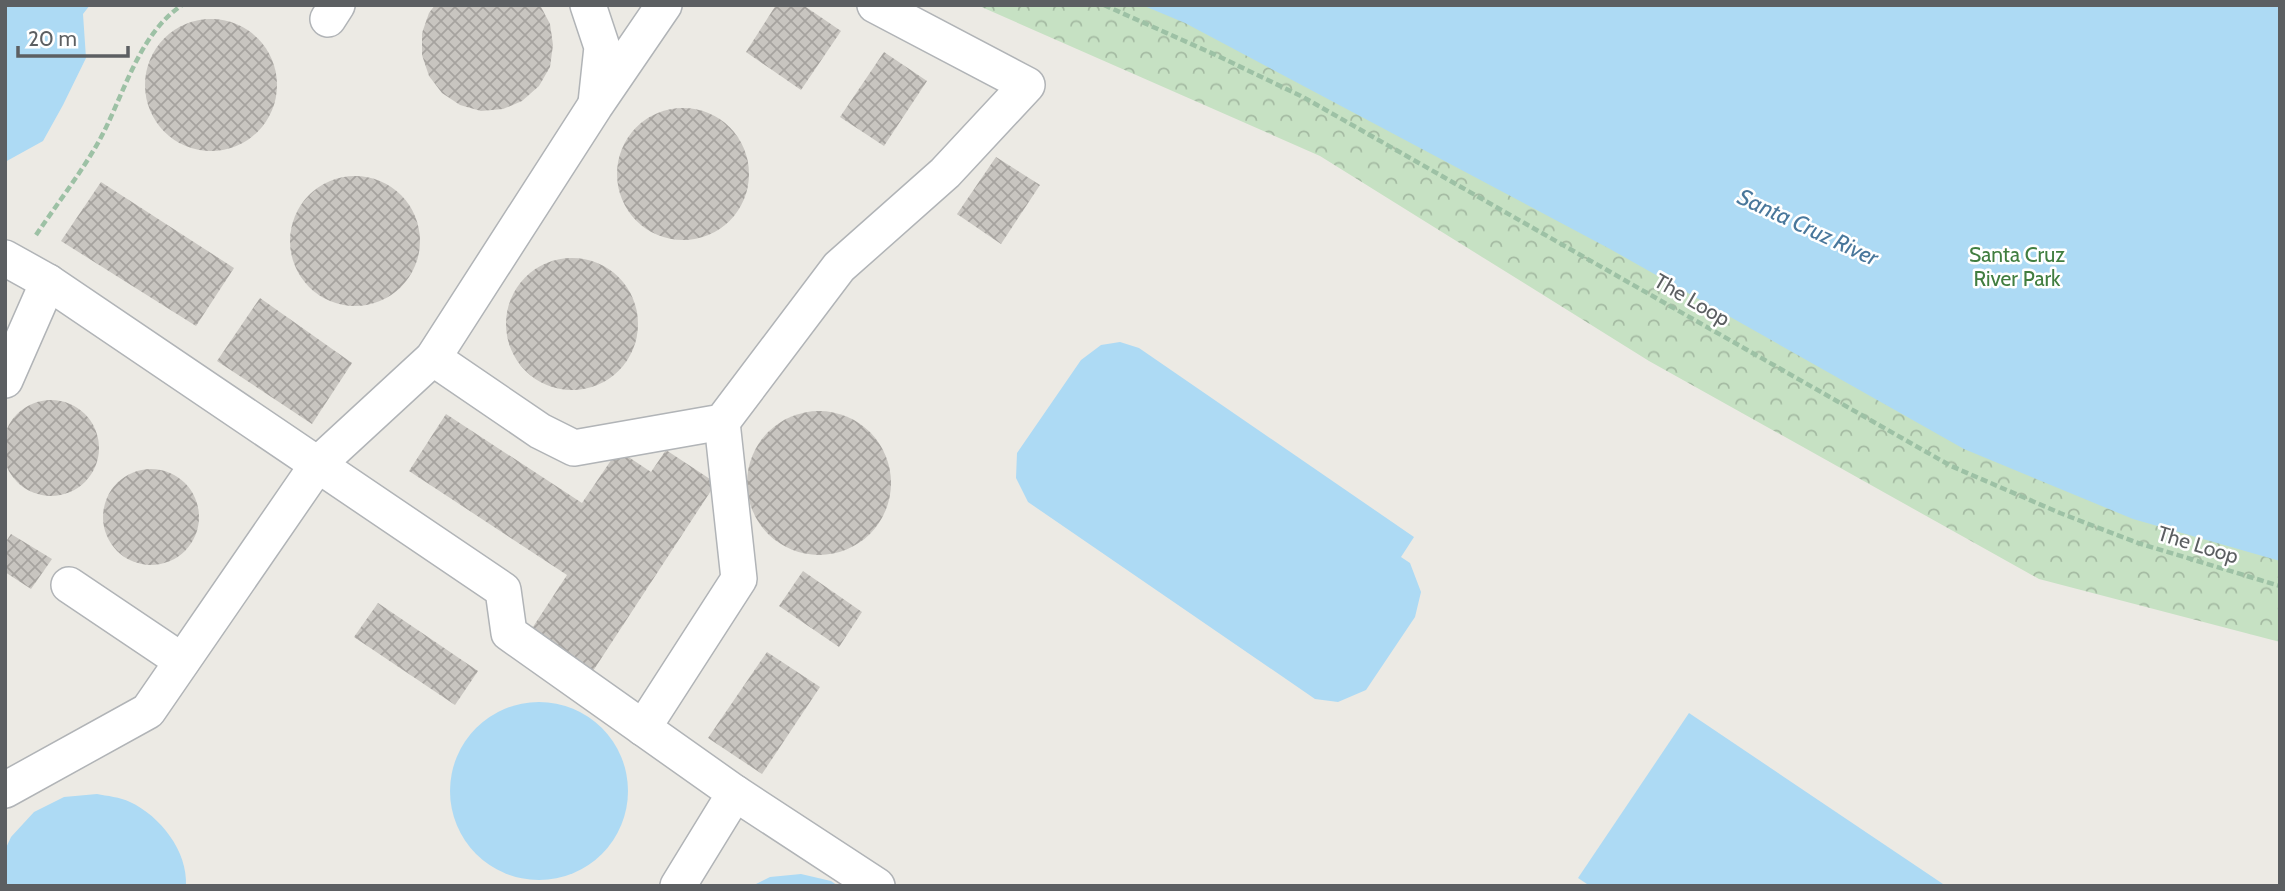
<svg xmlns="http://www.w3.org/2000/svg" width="2285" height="891" viewBox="0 0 2285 891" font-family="Cabin,sans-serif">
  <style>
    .park { fill: url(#park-crowns) }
    .water { fill: #addaf4 }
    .building { fill: url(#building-cross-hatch) }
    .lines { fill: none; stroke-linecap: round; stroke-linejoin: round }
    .minor-casing { stroke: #b1b4b7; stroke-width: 38 }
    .path { stroke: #9dc1a5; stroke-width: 4.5; stroke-dasharray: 7 3.5; stroke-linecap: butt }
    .minor { stroke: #fff; stroke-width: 35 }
    .labels { text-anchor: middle; stroke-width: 5; stroke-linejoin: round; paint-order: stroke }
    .park-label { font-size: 21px; fill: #417e40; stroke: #fff }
    .street-label { font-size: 21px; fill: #5c5f62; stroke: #fff }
    .water-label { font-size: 23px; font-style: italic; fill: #49779b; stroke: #fff }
  </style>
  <defs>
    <pattern id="park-crowns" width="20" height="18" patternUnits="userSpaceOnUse" patternTransform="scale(1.75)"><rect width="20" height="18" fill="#c6e1c3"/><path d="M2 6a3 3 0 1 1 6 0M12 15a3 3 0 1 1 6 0" fill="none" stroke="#a4baa2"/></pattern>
    <pattern id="building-cross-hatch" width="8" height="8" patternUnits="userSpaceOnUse" patternTransform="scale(1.75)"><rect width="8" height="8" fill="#c8c5c0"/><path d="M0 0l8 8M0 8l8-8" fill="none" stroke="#a6a39f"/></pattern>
  </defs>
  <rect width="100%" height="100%" fill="#eceae4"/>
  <path class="park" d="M 977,5 L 2280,5 L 2280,642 L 2039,579 L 1649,361 L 1320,156 Z"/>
  <g class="water">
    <path d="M 5,5 L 90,5 L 83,14 L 86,58 L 63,105 L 43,141 L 5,162 Z"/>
    <path d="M 1142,5 L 2280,5 L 2280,561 L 2133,519 L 1964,449 L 1610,249 L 1185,23 Z"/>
    <path d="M 1120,342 L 1139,348 L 1414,537 L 1401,557 L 1410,563 L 1421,592 L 1415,617 L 1366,690 L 1338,702 L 1315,699 L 1028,502 L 1016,478 L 1017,453 L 1081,360 L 1101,345 Z"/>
    <circle cx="539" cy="791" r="89"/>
    <path d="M 1689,713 L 1946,886 L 1590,886 L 1578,878 Z"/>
    <path d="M 97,794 C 107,796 120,797 130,802 C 160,816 188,851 186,886 L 5,886 L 5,850 L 11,837 L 34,812 L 64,797 Z"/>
    <path d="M 801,874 L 831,881 L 838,886 L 752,886 L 770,877 Z"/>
  </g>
  <g class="building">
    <path d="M 435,5 L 540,5 L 550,24 L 553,45 L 550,67 L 539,86 L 522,101 L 503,109 L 481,111 L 460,105 L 442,93 L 429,76 L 422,55 L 422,33 L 429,13 Z"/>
    <path d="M 776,5 L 803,5 L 841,31 L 801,90 L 746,52 Z"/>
    <circle cx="211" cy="85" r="66"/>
    <path d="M 884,52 L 927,81 L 884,146 L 840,117 Z"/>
    <circle cx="683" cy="174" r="66"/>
    <path d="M 996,157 L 1040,185 L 1001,244 L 957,214 Z"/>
    <circle cx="355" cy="241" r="65"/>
    <path d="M 101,182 L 234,268 L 196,326 L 61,241 Z"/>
    <circle cx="572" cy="324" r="66"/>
    <path d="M 260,298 L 352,363 L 312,424 L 217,361 Z"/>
    <circle cx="51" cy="448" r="48"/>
    <circle cx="819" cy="483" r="72"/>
    <path d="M 446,414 L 582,503 L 618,450 L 651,472 L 666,450 L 716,483 L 591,674 L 529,633 L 567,575 L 409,471 Z"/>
    <circle cx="151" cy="517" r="48"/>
    <path d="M 11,534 L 52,559 L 31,589 L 5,572 L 5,543 Z"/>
    <path d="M 803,571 L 862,612 L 839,647 L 779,606 Z"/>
    <path d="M 378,603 L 478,671 L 455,705 L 354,637 Z"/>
    <path d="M 767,652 L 820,687 L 762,774 L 708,738 Z"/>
  </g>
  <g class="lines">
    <g class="minor-casing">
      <g id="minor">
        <path d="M 588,5 L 602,47 L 596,103"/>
        <path d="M 328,19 L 337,5"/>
        <path d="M 5,258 L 48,282 L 503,590 L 509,633 L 735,793 L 678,886"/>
        <path d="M 433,358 L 540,431 L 574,448 L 722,422 L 839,267 L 945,173 L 1027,85 L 875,5"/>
        <path d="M 5,380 L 48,282"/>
        <path d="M 69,585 L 182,661"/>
        <path d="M 643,728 L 739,579 L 722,422"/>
        <path d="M 5,790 L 148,711 L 318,464 L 433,358 L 595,106 L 664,5"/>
        <path d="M 735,793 L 877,886"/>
      </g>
    </g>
    <g class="path">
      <path d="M 1104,5 L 1218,56 L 1303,97 L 1951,466 L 2060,513 L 2138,543 L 2280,586"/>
      <path d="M 36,235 C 57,204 81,173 99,141 C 124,96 137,36 182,5"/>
    </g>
    <use href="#minor" class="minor"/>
  </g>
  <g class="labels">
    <g class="park-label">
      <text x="2017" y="262">Santa Cruz<tspan x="2017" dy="24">River Park</tspan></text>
    </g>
    <g class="street-label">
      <text transform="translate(1692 300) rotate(30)" y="7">The Loop</text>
      <text transform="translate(2198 545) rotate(17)" y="7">The Loop</text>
    </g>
    <g class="water-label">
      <text transform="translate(1808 227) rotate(25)" y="8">Santa Cruz River</text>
    </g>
  </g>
  <rect width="2285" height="891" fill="none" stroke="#5c5f62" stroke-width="14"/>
  <path d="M18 46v10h110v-10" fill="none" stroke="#5c5f62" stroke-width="3.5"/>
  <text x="28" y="46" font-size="21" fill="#5c5f62" stroke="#ffffff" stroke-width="5" paint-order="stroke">20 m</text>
</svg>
